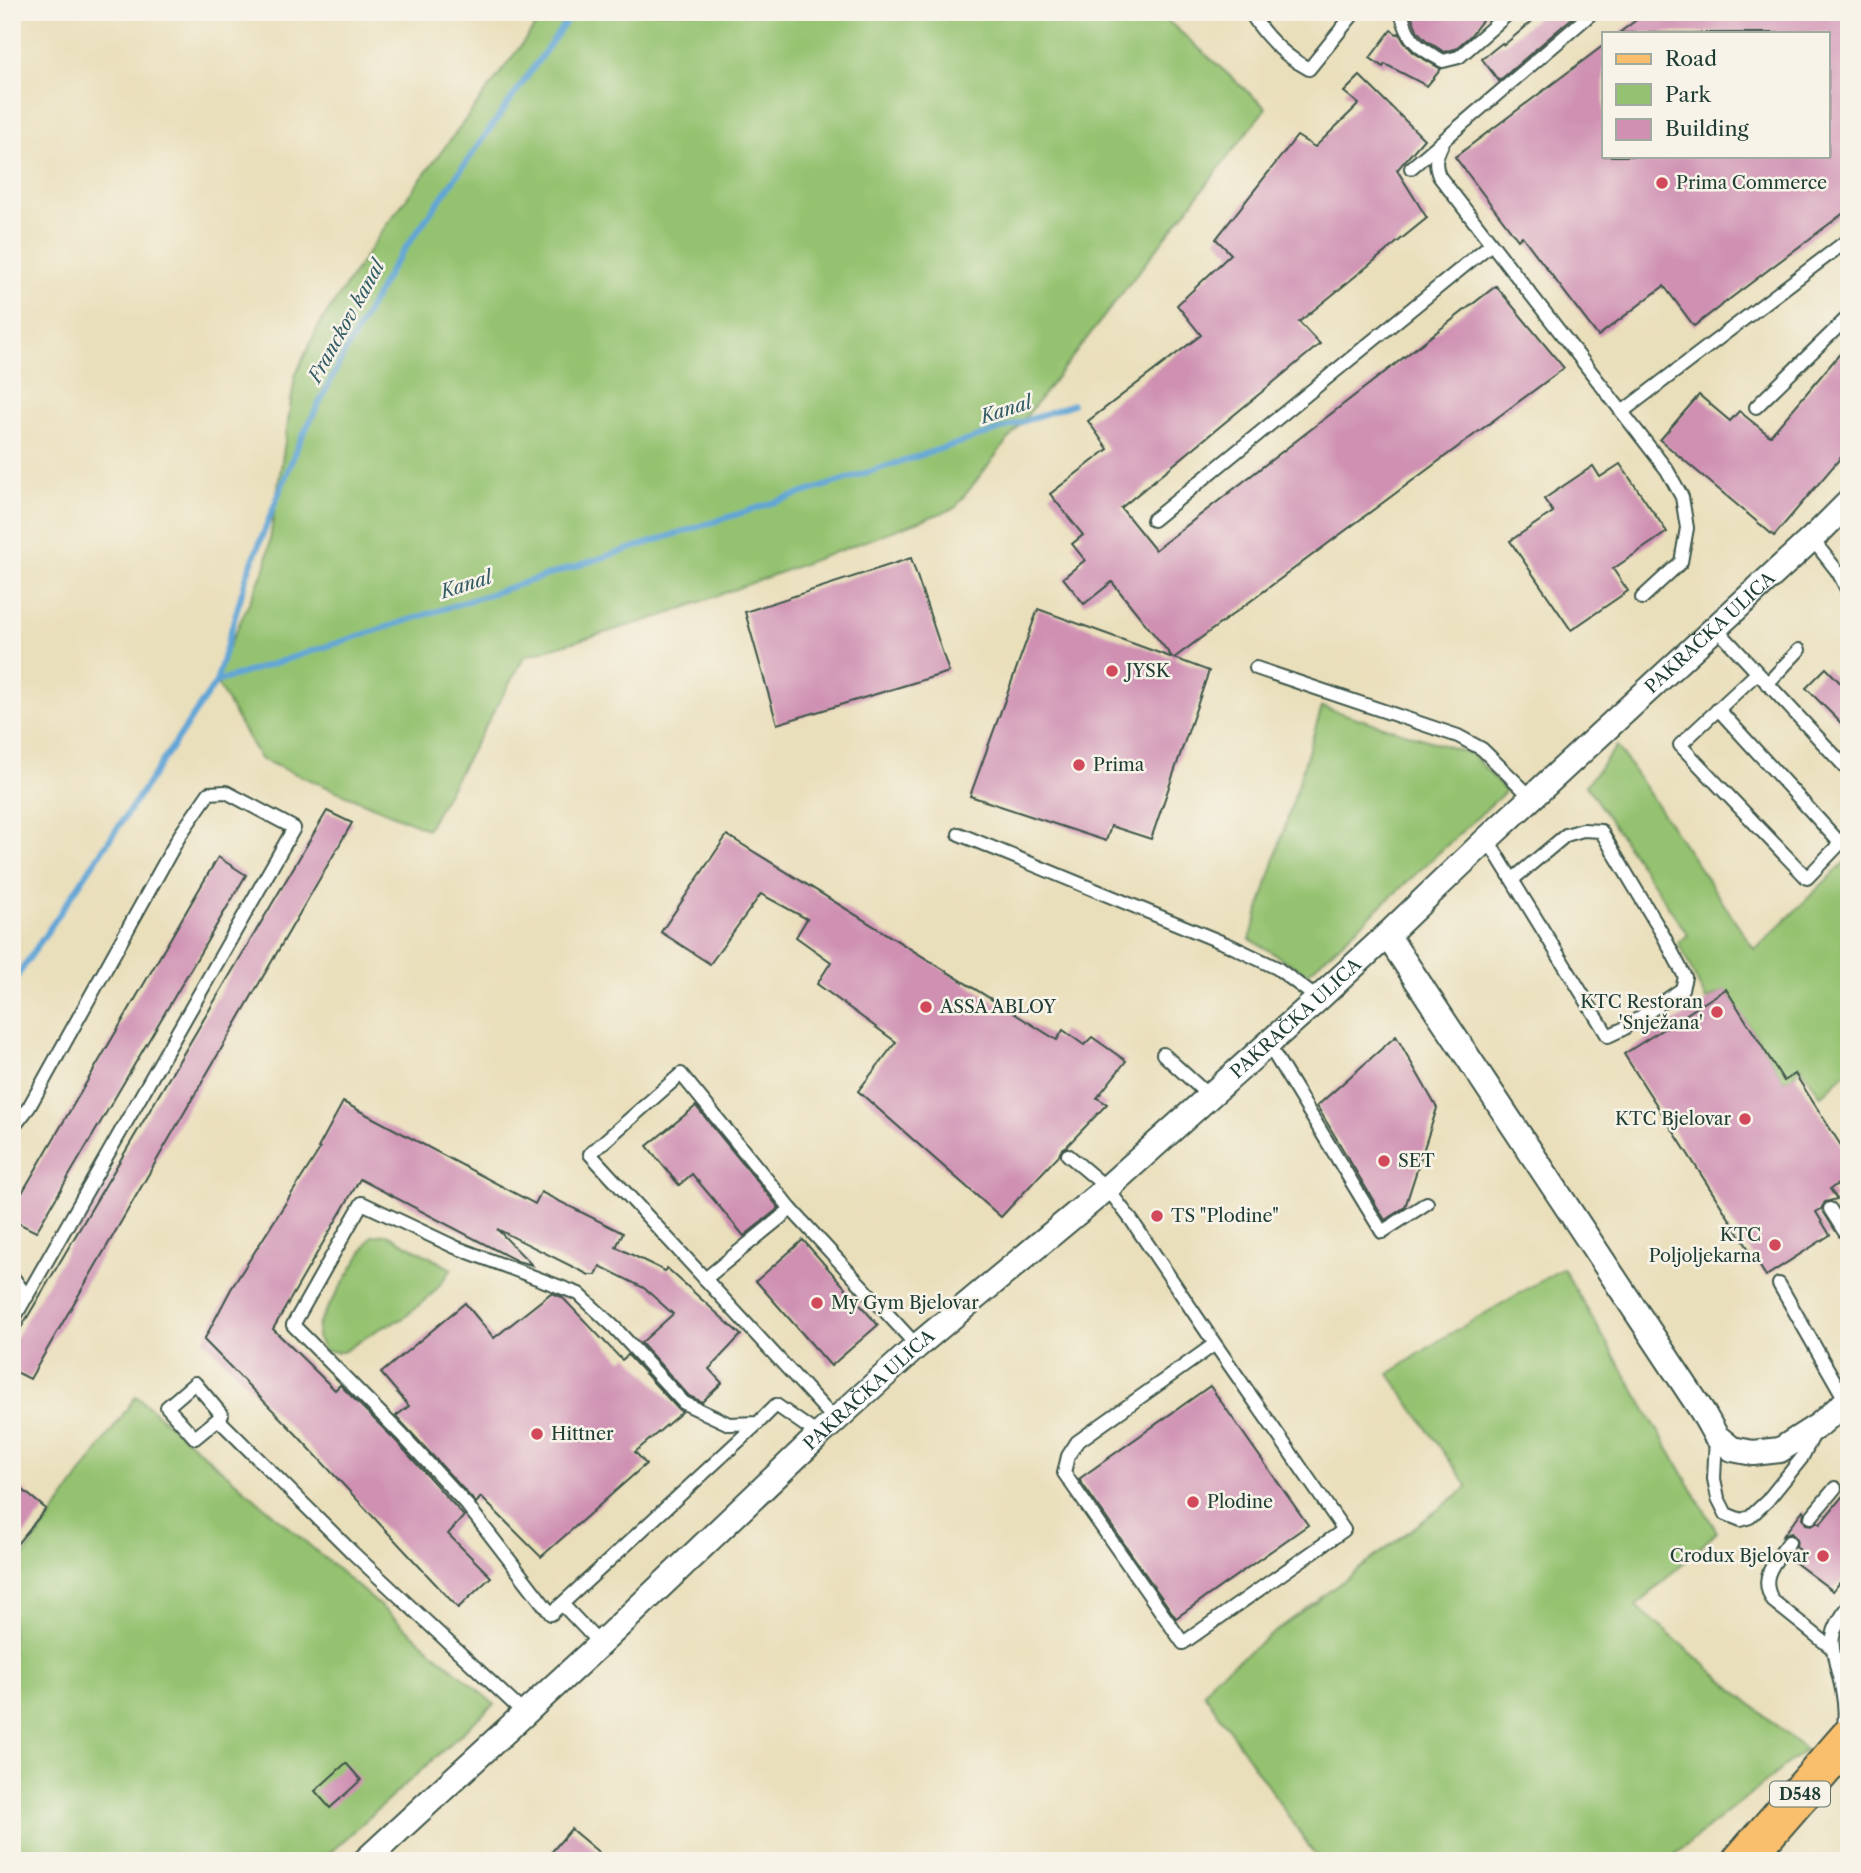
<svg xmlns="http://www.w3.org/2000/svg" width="1861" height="1873" viewBox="0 0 1861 1873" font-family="'Libre Caslon Text',serif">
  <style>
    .green { fill: #94c270; stroke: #5a8052; stroke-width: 2 }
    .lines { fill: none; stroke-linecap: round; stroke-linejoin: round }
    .stream { stroke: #61a5d6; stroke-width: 6 }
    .building { fill: #cf90b2 }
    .lane-casing { stroke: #3d5548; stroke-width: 16 }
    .street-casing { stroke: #3d5548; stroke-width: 28 }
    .primary-casing { stroke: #3d5548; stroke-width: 42 }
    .lane { stroke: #fff; stroke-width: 12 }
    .street { stroke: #fff; stroke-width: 24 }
    .primary { stroke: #f9bf6d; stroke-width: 38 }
    .poi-dot { fill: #d1495b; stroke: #f7f3e8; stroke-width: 2.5 }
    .labels { text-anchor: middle; stroke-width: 5; stroke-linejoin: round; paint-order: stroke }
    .shield { fill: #f7f3e8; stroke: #60746a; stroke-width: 2 }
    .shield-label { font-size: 16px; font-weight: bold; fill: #1f3d34 }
    .poi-label { font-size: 18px; fill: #1f3d34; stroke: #f7f3e8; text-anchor: start }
    .street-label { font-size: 18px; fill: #1f3d34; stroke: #f7f3e8 }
    .water-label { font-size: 19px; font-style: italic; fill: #335c65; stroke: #f7f3e8 }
  </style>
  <rect width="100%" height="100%" fill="#f7f3e8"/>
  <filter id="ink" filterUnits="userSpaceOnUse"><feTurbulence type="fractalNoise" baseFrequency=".0143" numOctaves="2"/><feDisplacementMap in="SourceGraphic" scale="14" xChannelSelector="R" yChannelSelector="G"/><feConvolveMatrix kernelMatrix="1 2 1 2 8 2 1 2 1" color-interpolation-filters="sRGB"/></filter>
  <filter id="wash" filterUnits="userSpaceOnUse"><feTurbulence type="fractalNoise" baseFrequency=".00686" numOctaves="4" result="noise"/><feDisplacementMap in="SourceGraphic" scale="28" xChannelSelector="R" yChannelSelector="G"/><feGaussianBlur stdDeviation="1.57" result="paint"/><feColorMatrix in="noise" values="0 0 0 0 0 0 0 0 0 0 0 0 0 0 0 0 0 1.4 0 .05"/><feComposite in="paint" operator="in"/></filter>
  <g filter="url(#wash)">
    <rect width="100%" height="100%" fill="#eadfbb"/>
    <g class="green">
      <path d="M 546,12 L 1158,12 L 1266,108 L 955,508 L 665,615 L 525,656 L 427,829 L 260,759 L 216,682 L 223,659 L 266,566 L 295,376 L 318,327 L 385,227 Z"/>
      <path d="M 1322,707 L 1472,754 L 1506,791 L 1307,974 L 1250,939 Z"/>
      <path d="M 1617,746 L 1755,950 L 1849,858 L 1849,1070 L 1821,1096 L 1800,1065 L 1795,1074 L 1784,1081 L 1726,990 L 1706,1000 L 1678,942 L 1688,935 L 1586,785 Z"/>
      <path d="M 387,1234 L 452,1269 L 434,1292 L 404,1318 L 379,1329 L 343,1352 L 324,1351 L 317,1337 L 318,1324 L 372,1236 Z"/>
      <path d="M 1563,1268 L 1717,1532 L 1636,1606 L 1805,1750 L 1667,1861 L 1319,1861 L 1204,1693 L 1215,1677 L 1468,1487 L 1389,1374 L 1441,1339 Z"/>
      <path d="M 136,1396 L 494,1704 L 321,1861 L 12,1861 L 12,1573 Z"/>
    </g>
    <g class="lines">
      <g class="stream">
        <path d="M 216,682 L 247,575 L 298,445 L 343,356 L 392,267 L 573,12"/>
        <path d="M 12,984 L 216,682 L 990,433 L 1073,404"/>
      </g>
    </g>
    <g id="blocks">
      <g class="building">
        <path d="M 1415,12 L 1489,12 L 1469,37 L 1455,49 L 1444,52 L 1426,40 L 1418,32 L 1412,17 Z"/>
        <path d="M 1543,12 L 1579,12 L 1499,81 L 1482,59 L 1502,43 L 1504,45 Z"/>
        <path d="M 1647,12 L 1838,12 L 1842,20 L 1849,24 L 1849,209 L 1694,326 L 1664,286 L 1598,336 L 1522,236 L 1518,240 L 1455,157 L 1604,45 L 1604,156 L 1828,156 L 1828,33 L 1619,33 Z"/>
        <path d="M 1391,30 L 1397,34 L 1399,33 L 1404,42 L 1415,54 L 1441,69 L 1427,86 L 1385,64 L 1383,67 L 1370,58 Z"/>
        <path d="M 1360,76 L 1424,139 L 1397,170 L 1427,218 L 1299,322 L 1320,344 L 1121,508 L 1155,550 L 1496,286 L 1564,368 L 1174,658 L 1209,671 L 1151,839 L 1111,826 L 1106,841 L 970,796 L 1038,609 L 1173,658 L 1112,582 L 1084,604 L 1063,578 L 1085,560 L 1072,544 L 1083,535 L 1050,494 L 1108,449 L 1088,421 L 1201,335 L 1177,305 L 1231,254 L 1216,239 L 1297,136 L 1315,147 L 1359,104 L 1344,92 Z"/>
        <path d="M 1849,343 L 1849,448 L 1774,536 L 1660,440 L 1699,395 L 1730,421 L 1739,411 L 1770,436 Z"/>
        <path d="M 1620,464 L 1667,532 L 1613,569 L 1628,591 L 1571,630 L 1510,541 L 1553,512 L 1544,499 L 1593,466 L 1600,477 Z"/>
        <path d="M 911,558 L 949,672 L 777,724 L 745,612 Z"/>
        <path d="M 1826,668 L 1849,692 L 1849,731 L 1806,688 Z"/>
        <path d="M 327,811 L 352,823 L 30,1379 L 12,1370 L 12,1343 Z"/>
        <path d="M 727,835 L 1057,1040 L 1063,1030 L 1084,1045 L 1092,1037 L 1126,1061 L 1097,1098 L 1107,1104 L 1067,1146 L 1062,1149 L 1059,1155 L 1001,1217 L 858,1091 L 896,1042 L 817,984 L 831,962 L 796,937 L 807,919 L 761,894 L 710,964 L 661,932 Z"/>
        <path d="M 218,857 L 246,875 L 36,1232 L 12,1220 L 12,1210 Z"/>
        <path d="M 1726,989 L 1784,1081 L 1795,1074 L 1849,1158 L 1849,1177 L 1830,1189 L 1837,1199 L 1825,1202 L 1821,1209 L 1816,1212 L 1830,1235 L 1766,1276 L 1624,1054 Z"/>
        <path d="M 1396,1036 L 1437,1108 L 1405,1207 L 1385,1220 L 1317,1106 Z"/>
        <path d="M 343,1102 L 535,1204 L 541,1192 L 623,1233 L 616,1247 L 665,1271 L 667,1268 L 741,1335 L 709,1369 L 722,1383 L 702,1402 L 689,1396 L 641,1343 L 673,1314 L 644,1288 L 600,1266 L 596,1275 L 589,1275 L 497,1229 L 532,1265 L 517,1261 L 360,1179 L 273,1329 L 335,1390 L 340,1385 L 396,1441 L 464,1516 L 448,1534 L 491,1577 L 458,1608 L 296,1434 L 204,1340 L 231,1289 L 320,1149 L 318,1148 Z"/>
        <path d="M 696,1106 L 779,1208 L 744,1236 L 692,1174 L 679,1185 L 647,1146 Z"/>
        <path d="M 803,1240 L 878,1325 L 831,1366 L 756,1281 Z"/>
        <path d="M 551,1293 L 562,1297 L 622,1360 L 628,1355 L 678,1409 L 682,1412 L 635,1452 L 646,1464 L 541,1557 L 481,1497 L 476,1503 L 396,1416 L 409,1406 L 381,1373 L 465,1303 L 494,1338 Z"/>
        <path d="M 1210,1386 L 1308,1525 L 1176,1618 L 1079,1479 Z"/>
        <path d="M 12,1481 L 46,1509 L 12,1550 Z"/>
        <path d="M 1849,1488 L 1849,1571 L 1833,1591 L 1793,1561 L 1801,1551 L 1796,1547 L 1797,1539 L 1791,1533 L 1783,1536 L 1803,1510 L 1804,1511 L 1803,1519 L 1806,1524 L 1813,1525 L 1818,1522 L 1820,1524 Z"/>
        <path d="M 346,1763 L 361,1780 L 330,1808 L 315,1791 Z"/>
        <path d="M 571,1829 L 609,1861 L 544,1861 Z"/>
      </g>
    </g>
  </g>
  <g filter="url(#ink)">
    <use href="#blocks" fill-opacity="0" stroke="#3d5548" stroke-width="2"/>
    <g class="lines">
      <g class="lane-casing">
        <g id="lane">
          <path d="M 1250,12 C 1265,37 1283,55 1309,69 L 1355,12"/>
          <path d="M 1401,12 C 1409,43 1417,46 1443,61 L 1459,57 L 1510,12"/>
          <path d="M 1847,12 L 1849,15"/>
          <path d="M 1444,140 C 1437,155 1433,161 1439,176 L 1667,470 L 1682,497 L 1687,528 L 1681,562 L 1642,598"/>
          <path d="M 1411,168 L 1593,12"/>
          <path d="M 1756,407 L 1849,316"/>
          <path d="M 1622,412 L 1849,239"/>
          <path d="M 1153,520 L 1491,244"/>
          <path d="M 1812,539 L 1838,572 L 1849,575"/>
          <path d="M 1838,572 L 1849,593"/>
          <path d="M 1716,628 L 1849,771"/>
          <path d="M 1256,668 L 1458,736 L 1482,749 L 1532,798"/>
          <path d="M 1757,673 L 1680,745 L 1807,878 L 1849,834"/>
          <path d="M 1767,684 L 1799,650"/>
          <path d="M 1718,709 L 1840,843"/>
          <path d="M 959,834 L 1231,946 L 1277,968 L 1318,999"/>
          <path d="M 1487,839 L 1608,1036 L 1623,1029 L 1682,989 L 1685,977 L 1663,935 L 1601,831 L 1583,830 L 1566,835 L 1512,880"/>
          <path d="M 1268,1044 L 1382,1232 L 1427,1203"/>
          <path d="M 1163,1054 L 1209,1096"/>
          <path d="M 12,1129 L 29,1107 L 180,835 L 209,793 L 226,792 L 294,828 L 12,1322"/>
          <path d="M 1068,1155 L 1107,1188 L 1132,1221 L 1215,1344 L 1344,1530 L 1183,1643 L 1064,1473 L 1068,1456 L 1077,1442 L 1215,1344"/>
          <path d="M 1830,1209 L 1849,1239"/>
          <path d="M 12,1276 L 27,1297"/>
          <path d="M 705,1279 L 791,1209"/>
          <path d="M 1779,1284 L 1846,1401"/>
          <path d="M 218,1419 L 195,1438 L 167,1407 L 195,1383 L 222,1415 L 218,1419 L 353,1553 L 525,1714"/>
          <path d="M 835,1420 L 590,1154 L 681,1074 L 791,1209 L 917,1346"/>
          <path d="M 758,1423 L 729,1424 L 684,1403 L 615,1328 L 579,1294 L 455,1247 L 362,1203 L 293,1325 L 402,1435 L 467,1505 L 551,1614 L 758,1423 L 776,1405 L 819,1435"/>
          <path d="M 1716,1436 L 1714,1479 L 1718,1498 L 1726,1514 L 1741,1520 L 1750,1517 L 1767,1501 L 1801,1459 L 1814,1434"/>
          <path d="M 1811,1517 L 1835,1488"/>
          <path d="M 1789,1542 C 1775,1562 1758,1577 1773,1601 L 1833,1649"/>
          <path d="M 562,1604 L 600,1644"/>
          <path d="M 1842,1736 C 1848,1714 1843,1691 1837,1669 C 1835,1659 1831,1647 1833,1636 C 1835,1625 1842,1615 1849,1606"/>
        </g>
      </g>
      <g class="street-casing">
        <g id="street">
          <path d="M 1387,935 L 1702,1411 L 1716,1436 L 1732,1449 L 1753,1453 L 1780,1450 L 1819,1425 L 1849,1399"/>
          <path id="s1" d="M 365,1861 L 600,1644 L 819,1435 L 917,1346 L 1107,1188 L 1318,999 L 1387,935 L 1487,839 L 1820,531 L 1849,502"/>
        </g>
      </g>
      <g class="primary-casing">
        <path id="primary" d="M 1742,1861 L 1849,1738"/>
      </g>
      <use href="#lane" class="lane"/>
      <use href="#street" class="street"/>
      <use href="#primary" class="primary"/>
    </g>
  </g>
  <g class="poi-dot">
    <circle cx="1662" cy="183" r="7"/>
    <circle cx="1112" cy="671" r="7"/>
    <circle cx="1079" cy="765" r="7"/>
    <circle cx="926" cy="1007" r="7"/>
    <circle cx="1717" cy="1012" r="7"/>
    <circle cx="1745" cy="1119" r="7"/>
    <circle cx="1384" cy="1161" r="7"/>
    <circle cx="1157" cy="1216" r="7"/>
    <circle cx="1775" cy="1245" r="7"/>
    <circle cx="817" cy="1303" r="7"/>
    <circle cx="537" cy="1434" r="7"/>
    <circle cx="1193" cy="1502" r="7"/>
    <circle cx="1823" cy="1556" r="7"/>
  </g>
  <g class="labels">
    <rect class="shield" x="1770" y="1781.5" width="60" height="25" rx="5"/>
    <g class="shield-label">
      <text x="1800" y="1800">D548</text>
    </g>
    <g class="poi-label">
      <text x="1676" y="189">Prima Commerce</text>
      <text x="1126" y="677">JYSK</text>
      <text x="1093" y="771">Prima</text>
      <text x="1703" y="1008" text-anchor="end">KTC Restoran<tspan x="1703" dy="21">'Snježana'</tspan></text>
      <text x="940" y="1013">ASSA ABLOY</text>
      <text x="1731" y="1125" text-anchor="end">KTC Bjelovar</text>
      <text x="1398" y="1167">SET</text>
      <text x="1171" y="1222">TS "Plodine"</text>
      <text x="1761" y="1241" text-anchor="end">KTC<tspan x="1761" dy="21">Poljoljekarna</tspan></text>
      <text x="831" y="1309">My Gym Bjelovar</text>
      <text x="551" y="1440">Hittner</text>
      <text x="1207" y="1508">Plodine</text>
      <text x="1809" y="1562" text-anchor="end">Crodux Bjelovar</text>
    </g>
    <g class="street-label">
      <text dy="6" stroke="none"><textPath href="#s1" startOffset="1822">PAKRAČKA ULICA</textPath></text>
      <text dy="6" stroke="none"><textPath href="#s1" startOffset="1256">PAKRAČKA ULICA</textPath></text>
      <text dy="6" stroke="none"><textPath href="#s1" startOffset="690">PAKRAČKA ULICA</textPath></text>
    </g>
    <g class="water-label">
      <text transform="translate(346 321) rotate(-61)" y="7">Franckov kanal</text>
      <text transform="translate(1006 409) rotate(-18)" y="7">Kanal</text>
      <text transform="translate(466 584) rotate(-18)" y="7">Kanal</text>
    </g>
  </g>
  <rect width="1861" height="1873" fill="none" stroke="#f7f3e8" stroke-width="42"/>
  <rect x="1602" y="32" width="228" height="126" fill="#f7f3e8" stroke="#a1aaa0" stroke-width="2"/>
  <rect x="1616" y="54" width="35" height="10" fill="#f9bf6d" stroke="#a1aaa0" stroke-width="2"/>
  <text x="1665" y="66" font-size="21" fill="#1f3d34">Road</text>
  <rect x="1616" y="84" width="35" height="21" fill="#94c270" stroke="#a1aaa0" stroke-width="2"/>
  <text x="1665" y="102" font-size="21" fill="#1f3d34">Park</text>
  <rect x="1616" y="119" width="35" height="21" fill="#cf90b2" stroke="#a1aaa0" stroke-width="2"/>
  <text x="1665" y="136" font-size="21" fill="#1f3d34">Building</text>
</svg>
